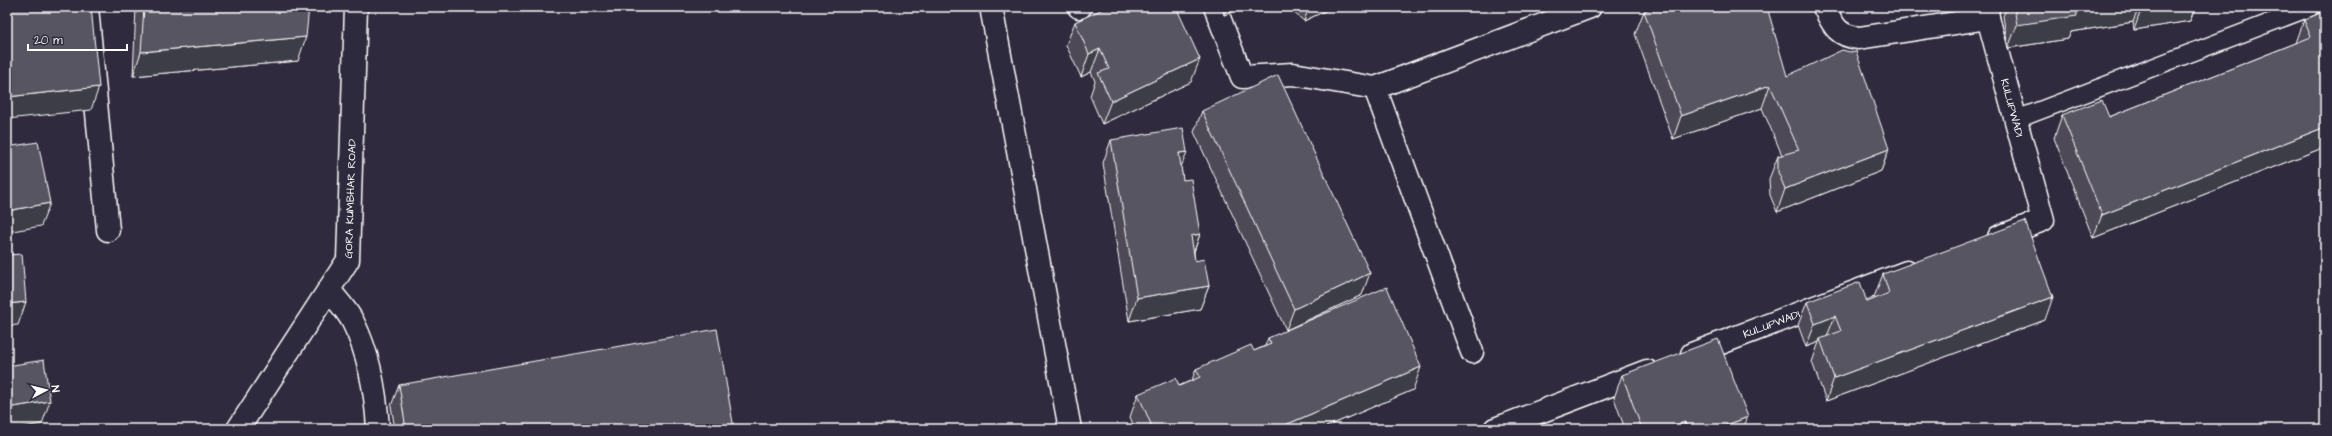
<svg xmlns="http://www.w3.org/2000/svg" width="2332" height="436" viewBox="0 0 2332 436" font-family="'Architects Daughter',sans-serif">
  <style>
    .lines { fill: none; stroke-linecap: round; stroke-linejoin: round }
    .lane-casing { stroke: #fff; stroke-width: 20 }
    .street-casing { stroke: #fff; stroke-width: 25 }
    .lane { stroke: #2f2a3d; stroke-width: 17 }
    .street { stroke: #2f2a3d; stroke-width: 22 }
    .wall { fill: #4d4956; stroke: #fff }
    .shaded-wall { fill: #3e3c46; stroke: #fff }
    .building { fill: #595564; stroke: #fff }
    .labels { text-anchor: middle; stroke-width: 3; stroke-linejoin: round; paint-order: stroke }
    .street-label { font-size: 11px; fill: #fff; stroke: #2f2a3d }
  </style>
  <rect width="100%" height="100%" fill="#2f2a3d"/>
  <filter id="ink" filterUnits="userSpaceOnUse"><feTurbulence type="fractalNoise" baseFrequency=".025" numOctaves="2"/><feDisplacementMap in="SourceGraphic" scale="8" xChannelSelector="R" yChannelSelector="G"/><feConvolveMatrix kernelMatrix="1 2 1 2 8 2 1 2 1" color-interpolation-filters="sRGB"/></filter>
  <g filter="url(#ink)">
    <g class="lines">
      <g class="lane-casing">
        <path id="lane" d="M 2015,120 L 2311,7"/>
      </g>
      <g class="street-casing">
        <g id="street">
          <path d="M 87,7 L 108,230"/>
          <path d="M 991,7 L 1070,429"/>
          <path d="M 1079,7 L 1080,7"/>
          <path d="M 1215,7 L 1242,77 L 1293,74 L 1375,88"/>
          <path d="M 1824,7 C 1833,25 1837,36 1859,38 L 1988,18"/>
          <path id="s1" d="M 1987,7 L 1988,18 L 2043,220 L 1999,237"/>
          <path d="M 329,290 C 337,300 347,310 353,322 C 369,354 376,393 378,429"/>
          <path d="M 1472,352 L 1375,88 L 1590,7"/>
          <path id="s2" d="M 1692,354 L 1907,272"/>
          <path id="s3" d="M 238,429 L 348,260 L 356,7"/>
          <path d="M 1495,429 L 1647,371"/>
        </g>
      </g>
      <use href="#lane" class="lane"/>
      <use href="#street" class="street"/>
    </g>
    <g class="wall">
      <path d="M 136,7 L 309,7 L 298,61 L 133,76 Z"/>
      <path d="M 1222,7 L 1246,7 L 1224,15 Z"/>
      <path d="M 1287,7 L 1333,7 L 1304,21 Z"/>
      <path d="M 2007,7 L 2195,7 L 2190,21 L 2134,30 L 2133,22 L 2071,32 L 2068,39 L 2008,48 L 2003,16 Z"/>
      <path d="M 1116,9 L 1191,82 L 1102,124 L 1090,96 L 1095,81 L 1091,72 L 1081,77 L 1066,45 L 1075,22 Z"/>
      <path d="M 1644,11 L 1787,76 L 1889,149 L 1881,171 L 1777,212 L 1770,195 L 1769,179 L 1778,156 L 1782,155 L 1762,108 L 1673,139 L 1635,34 Z"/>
      <path d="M 2325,11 L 2325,147 L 2093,238 L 2054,138 L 2062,115 L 2109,117 L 2296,43 L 2304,20 Z"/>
      <path d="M 1202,111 L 1362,295 L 1286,330 L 1194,132 Z"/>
      <path d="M 1111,140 L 1181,168 L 1183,180 L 1200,234 L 1194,252 L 1195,261 L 1209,286 L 1200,309 L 1129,321 L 1103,163 Z"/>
      <path d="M 1883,274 L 2045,320 L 1826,401 L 1812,362 L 1819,342 L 1806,347 L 1798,325 L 1807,302 L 1867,302 L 1875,299 L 1874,297 Z"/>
      <path d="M 1268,338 L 1413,390 L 1321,429 L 1135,429 L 1130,417 L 1138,394 L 1179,386 L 1192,380 L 1196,369 L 1254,351 L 1265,346 Z"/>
      <path d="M 1622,375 L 1743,429 L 1625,429 L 1614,398 Z"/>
      <path d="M 399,385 L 734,429 L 395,429 L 391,406 Z"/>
    </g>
    <g class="shaded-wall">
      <path d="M 1227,7 L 1246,7 L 1224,15 Z"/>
      <path d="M 1309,7 L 1333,7 L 1304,21 Z"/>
      <path d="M 2090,7 L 2139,7 L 2133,22 L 2071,32 L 2068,39 L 2008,48 L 2017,25 L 2076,9 Z"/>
      <path d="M 2142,7 L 2195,7 L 2190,21 L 2134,30 Z"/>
      <path d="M 306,37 L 298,61 L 133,76 L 141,52 Z"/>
      <path d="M 1100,49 L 1091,72 L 1081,77 L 1089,54 Z"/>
      <path d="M 1200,59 L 1191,82 L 1102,124 L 1111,101 Z"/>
      <path d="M 1770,85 L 1762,108 L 1673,139 L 1681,116 Z"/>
      <path d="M 99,87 L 91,110 L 7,119 L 7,97 Z"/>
      <path d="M 2325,127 L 2325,147 L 2093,238 L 2102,215 Z"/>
      <path d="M 1889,149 L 1881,171 L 1777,212 L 1785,189 Z"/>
      <path d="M 1187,152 L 1178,175 L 1179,153 Z"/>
      <path d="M 50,203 L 41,226 L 7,232 L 7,211 Z"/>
      <path d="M 1200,234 L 1192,257 L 1191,236 Z"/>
      <path d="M 1370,273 L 1362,295 L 1286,330 L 1294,309 Z"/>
      <path d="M 1209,286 L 1200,309 L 1129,321 L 1137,298 Z"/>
      <path d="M 2053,297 L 2045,320 L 1826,401 L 1834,378 Z"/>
      <path d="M 26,302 L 18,325 L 7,326 L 7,304 Z"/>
      <path d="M 1835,316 L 1826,339 L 1820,339 L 1819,342 L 1806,347 L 1815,324 Z"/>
      <path d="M 1421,367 L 1413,390 L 1321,429 L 1276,429 Z"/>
      <path d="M 50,401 L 42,424 L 11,429 L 7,429 L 7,408 Z"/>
      <path d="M 1748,417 L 1743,429 L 1716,429 Z"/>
      <path d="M 1685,422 L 1682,429 L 1666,429 Z"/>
    </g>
    <g class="building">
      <path d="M 18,7 L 91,7 L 99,87 L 7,97 L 7,8 Z"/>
      <path d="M 144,7 L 309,7 L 306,37 L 141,52 Z"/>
      <path d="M 1107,7 L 1115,7 L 1116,9 L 1120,7 L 1176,7 L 1200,59 L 1111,101 L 1098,73 L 1109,69 L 1100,49 L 1089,54 L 1075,22 Z"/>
      <path d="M 1655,7 L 1767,7 L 1787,76 L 1842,50 L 1850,52 L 1856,51 L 1889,149 L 1785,189 L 1778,172 L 1778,156 L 1799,150 L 1770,85 L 1681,116 L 1644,11 Z"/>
      <path d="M 2014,7 L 2090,7 L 2076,9 L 2077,16 L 2017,25 Z"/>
      <path d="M 2325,11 L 2325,127 L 2102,215 L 2062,115 L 2102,100 L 2109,117 L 2311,37 L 2304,20 Z"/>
      <path d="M 1278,75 L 1370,273 L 1294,309 L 1202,111 Z"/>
      <path d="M 1183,128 L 1187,152 L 1179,153 L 1183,180 L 1191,179 L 1200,234 L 1191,236 L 1195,261 L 1204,259 L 1209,286 L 1137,298 L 1111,140 Z"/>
      <path d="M 38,142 L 50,203 L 7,211 L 7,147 Z"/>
      <path d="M 2025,221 L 2053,297 L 1834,378 L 1820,339 L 1841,331 L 1835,316 L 1815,324 L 1807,302 L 1860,282 L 1867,302 L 1889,293 L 1883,274 Z"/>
      <path d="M 22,254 L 26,302 L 7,304 L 7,255 Z"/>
      <path d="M 1387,287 L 1421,367 L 1276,429 L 1153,429 L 1138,394 L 1176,378 L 1179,386 L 1200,377 L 1196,369 L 1251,345 L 1254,351 L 1271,344 L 1268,338 Z"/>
      <path d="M 717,329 L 734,429 L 406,429 L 399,385 Z"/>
      <path d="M 1718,339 L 1748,417 L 1716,429 L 1687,429 L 1685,422 L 1666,429 L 1642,429 L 1622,375 Z"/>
      <path d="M 44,360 L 50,401 L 7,408 L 7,366 Z"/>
    </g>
  </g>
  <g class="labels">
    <g class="street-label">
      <text dy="4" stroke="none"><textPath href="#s1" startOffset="104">KULUPWADI</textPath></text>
      <text dy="4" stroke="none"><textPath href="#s3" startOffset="263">GORA KUMBHAR ROAD</textPath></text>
      <text dy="4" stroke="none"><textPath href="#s2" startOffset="85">KULUPWADI</textPath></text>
    </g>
  </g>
  <rect width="2332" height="436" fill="none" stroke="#2f2a3d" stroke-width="24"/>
  <rect x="12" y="12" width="2308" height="412" fill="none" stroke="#fff" stroke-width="1.5" filter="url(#ink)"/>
  <g transform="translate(46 390) rotate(83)" stroke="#2f2a3d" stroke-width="3" paint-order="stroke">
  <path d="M0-3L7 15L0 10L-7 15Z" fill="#ffffff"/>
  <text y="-6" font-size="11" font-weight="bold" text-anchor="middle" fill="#ffffff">N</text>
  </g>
  <path d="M28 44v6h99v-6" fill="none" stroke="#ffffff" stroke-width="2"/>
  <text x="34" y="44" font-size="12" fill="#ffffff" stroke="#2f2a3d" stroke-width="3" paint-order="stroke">20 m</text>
</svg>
